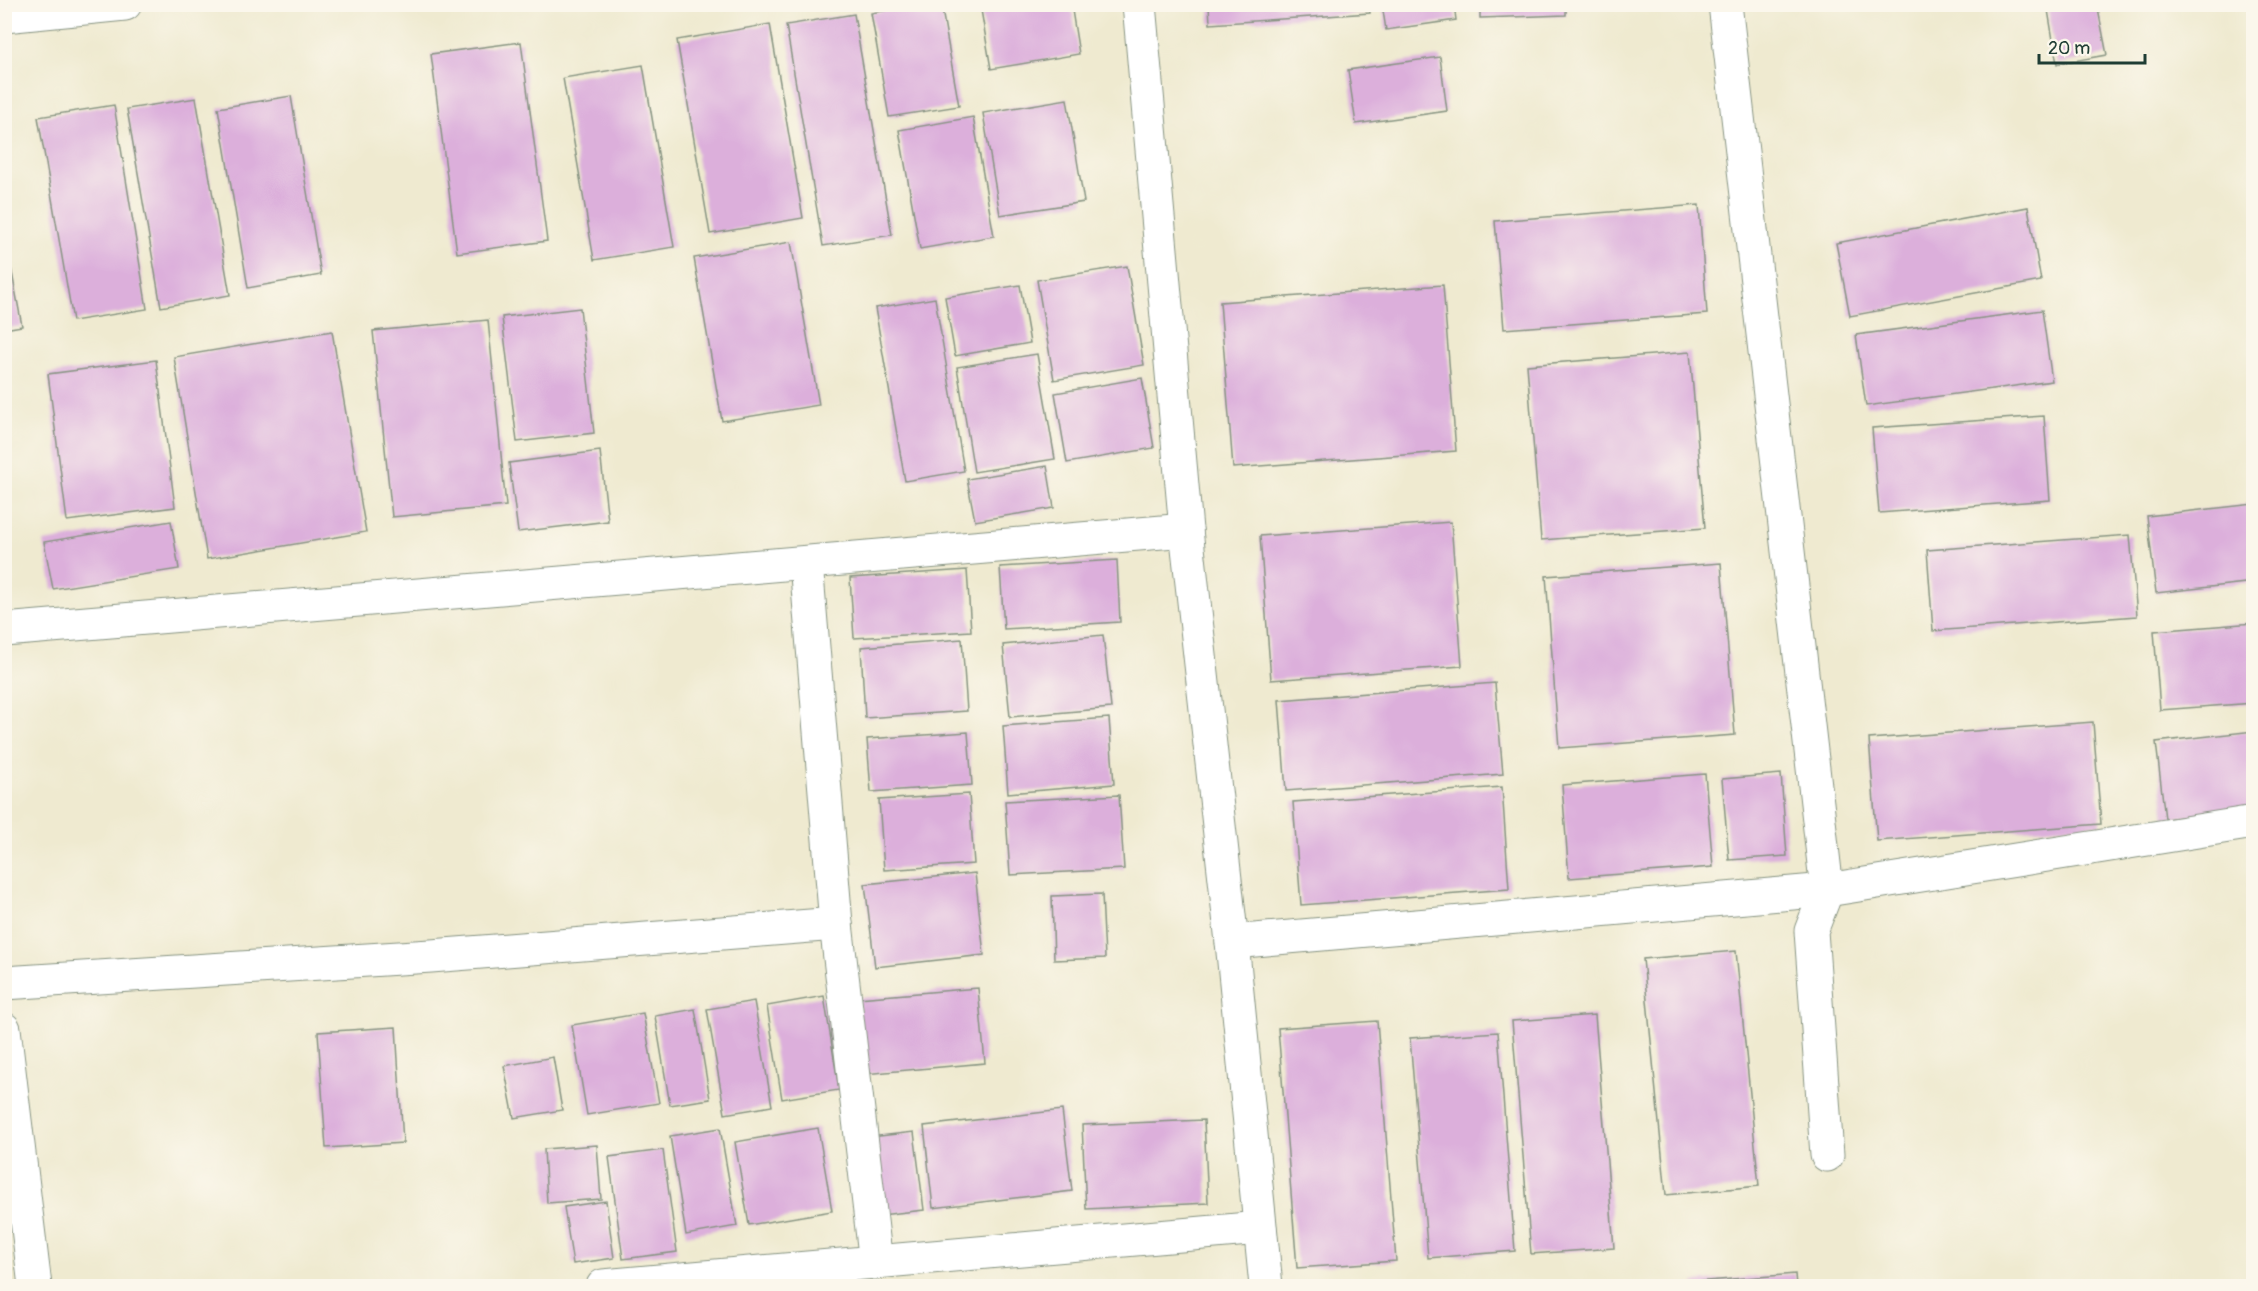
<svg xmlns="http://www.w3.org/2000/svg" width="2258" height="1291" viewBox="0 0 2258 1291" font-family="Pangolin,sans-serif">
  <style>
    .building { fill: #dcafdb }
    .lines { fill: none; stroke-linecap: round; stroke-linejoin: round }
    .minor-casing { stroke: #879482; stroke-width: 35 }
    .minor { stroke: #fff; stroke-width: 33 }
  </style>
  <rect width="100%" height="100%" fill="#fbf7ec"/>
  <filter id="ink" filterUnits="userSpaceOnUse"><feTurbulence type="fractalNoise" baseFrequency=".0167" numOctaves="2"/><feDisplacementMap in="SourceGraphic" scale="12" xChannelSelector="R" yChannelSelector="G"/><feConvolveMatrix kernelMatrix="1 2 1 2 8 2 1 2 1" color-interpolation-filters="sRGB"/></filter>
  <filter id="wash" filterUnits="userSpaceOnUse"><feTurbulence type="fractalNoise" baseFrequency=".008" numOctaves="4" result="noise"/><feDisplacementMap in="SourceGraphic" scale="24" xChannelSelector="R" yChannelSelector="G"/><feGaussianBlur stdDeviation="1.35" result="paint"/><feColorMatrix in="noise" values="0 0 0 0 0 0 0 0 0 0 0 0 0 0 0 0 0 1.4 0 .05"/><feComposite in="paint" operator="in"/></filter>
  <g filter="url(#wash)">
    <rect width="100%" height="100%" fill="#efead0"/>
    <g id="blocks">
      <g class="building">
        <path d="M 922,4 L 941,4 L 959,106 L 889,117 L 871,13 Z"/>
        <path d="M 980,4 L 1071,4 L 1079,54 L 991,69 Z"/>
        <path d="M 1382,4 L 1454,4 L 1456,20 L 1386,30 Z"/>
        <path d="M 1480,4 L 1566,4 L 1566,15 L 1480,18 Z"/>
        <path d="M 2047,4 L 2097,4 L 2107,55 L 2057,64 Z"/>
        <path d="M 1209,5 L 1369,5 L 1370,13 L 1210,24 Z"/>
        <path d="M 854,14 L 892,235 L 823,246 L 786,25 Z"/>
        <path d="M 770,24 L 803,218 L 710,234 L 677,40 Z"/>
        <path d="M 521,42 L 547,241 L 457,253 L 431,54 Z"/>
        <path d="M 1440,57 L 1447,111 L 1356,124 L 1348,70 Z"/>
        <path d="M 643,65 L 674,247 L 594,260 L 563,78 Z"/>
        <path d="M 291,96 L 321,275 L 248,288 L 218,108 Z"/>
        <path d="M 196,98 L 230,295 L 161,307 L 127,109 Z"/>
        <path d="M 1067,99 L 1084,202 L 1000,215 L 983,113 Z"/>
        <path d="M 114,105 L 147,309 L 73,321 L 38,117 Z"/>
        <path d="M 973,117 L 994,236 L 920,249 L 899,130 Z"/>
        <path d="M 1699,205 L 1707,314 L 1504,329 L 1495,221 Z"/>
        <path d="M 2028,207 L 2041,281 L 1850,316 L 1836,243 Z"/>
        <path d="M 4,230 L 22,326 L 4,329 Z"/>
        <path d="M 791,242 L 819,405 L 722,421 L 694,258 Z"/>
        <path d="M 1127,266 L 1144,365 L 1054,380 L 1037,280 Z"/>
        <path d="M 1020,285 L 1030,343 L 955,356 L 945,297 Z"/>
        <path d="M 1443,285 L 1456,451 L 1233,468 L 1220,302 Z"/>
        <path d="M 935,298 L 964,471 L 905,481 L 875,308 Z"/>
        <path d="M 580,308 L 594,433 L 517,442 L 502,317 Z"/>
        <path d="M 2042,310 L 2052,381 L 1866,406 L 1856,335 Z"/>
        <path d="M 488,320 L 506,506 L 392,517 L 373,331 Z"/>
        <path d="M 332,331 L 366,532 L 207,559 L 174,357 Z"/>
        <path d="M 1690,352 L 1705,528 L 1541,540 L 1527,365 Z"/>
        <path d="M 1037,354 L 1055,459 L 974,472 L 957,367 Z"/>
        <path d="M 156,360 L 175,507 L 67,521 L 48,374 Z"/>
        <path d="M 1142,378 L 1154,448 L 1067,463 L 1055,393 Z"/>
        <path d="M 2044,416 L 2050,500 L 1879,513 L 1872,428 Z"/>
        <path d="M 600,451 L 608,521 L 518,532 L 509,463 Z"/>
        <path d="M 1047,466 L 1054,508 L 975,521 L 967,479 Z"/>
        <path d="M 2254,504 L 2254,582 L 2156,593 L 2147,516 Z"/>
        <path d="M 171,521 L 179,569 L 53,589 L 44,542 Z"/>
        <path d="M 1451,522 L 1462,666 L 1271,680 L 1260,536 Z"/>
        <path d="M 2130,535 L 2137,616 L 1933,631 L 1927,550 Z"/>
        <path d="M 1117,560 L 1120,622 L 1004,629 L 1000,567 Z"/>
        <path d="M 1721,563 L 1735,735 L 1559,748 L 1546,576 Z"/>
        <path d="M 967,570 L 971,631 L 854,638 L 850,578 Z"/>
        <path d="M 2254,623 L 2254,703 L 2160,710 L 2154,631 Z"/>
        <path d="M 1103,635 L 1111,708 L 1010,717 L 1003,645 Z"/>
        <path d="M 962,639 L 967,711 L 865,718 L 861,647 Z"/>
        <path d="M 1495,683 L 1503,774 L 1286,791 L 1279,700 Z"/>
        <path d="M 1109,718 L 1114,784 L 1008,793 L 1003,726 Z"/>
        <path d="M 2093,722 L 2101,824 L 1877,841 L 1869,739 Z"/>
        <path d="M 2254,731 L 2254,808 L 2165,819 L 2156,742 Z"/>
        <path d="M 968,732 L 972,785 L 871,792 L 867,739 Z"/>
        <path d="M 1705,774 L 1713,867 L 1569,878 L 1562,785 Z"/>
        <path d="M 1781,774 L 1787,856 L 1729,860 L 1722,779 Z"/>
        <path d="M 1502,787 L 1509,889 L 1301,905 L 1293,802 Z"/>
        <path d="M 969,794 L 974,864 L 884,870 L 879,800 Z"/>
        <path d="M 1119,795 L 1124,869 L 1010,875 L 1005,801 Z"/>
        <path d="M 975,873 L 984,955 L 875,967 L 865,884 Z"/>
        <path d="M 1102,894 L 1105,958 L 1054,960 L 1052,896 Z"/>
        <path d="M 1736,951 L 1759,1186 L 1666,1195 L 1643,959 Z"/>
        <path d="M 978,988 L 985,1063 L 864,1074 L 858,998 Z"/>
        <path d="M 824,996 L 839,1090 L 782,1099 L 767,1006 Z"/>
        <path d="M 754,1001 L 772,1106 L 725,1114 L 707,1009 Z"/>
        <path d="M 695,1009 L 710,1099 L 670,1105 L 655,1016 Z"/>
        <path d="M 643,1013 L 659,1103 L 587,1115 L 572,1025 Z"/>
        <path d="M 1595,1015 L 1614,1248 L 1531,1254 L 1512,1021 Z"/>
        <path d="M 1377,1021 L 1396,1261 L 1297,1268 L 1278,1028 Z"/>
        <path d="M 396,1027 L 403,1143 L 326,1148 L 318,1032 Z"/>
        <path d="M 1498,1032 L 1515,1251 L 1428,1258 L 1410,1038 Z"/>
        <path d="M 553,1057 L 562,1110 L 514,1118 L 504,1066 Z"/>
        <path d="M 1062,1110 L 1072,1191 L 933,1208 L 924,1126 Z"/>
        <path d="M 1204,1120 L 1208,1203 L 1086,1209 L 1082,1125 Z"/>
        <path d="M 720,1128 L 737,1226 L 686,1235 L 670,1136 Z"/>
        <path d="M 818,1128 L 832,1211 L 749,1225 L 735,1142 Z"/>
        <path d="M 914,1132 L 924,1210 L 881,1215 L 871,1137 Z"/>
        <path d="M 597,1145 L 601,1199 L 547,1203 L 544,1149 Z"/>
        <path d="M 663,1150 L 677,1252 L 623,1259 L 609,1157 Z"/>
        <path d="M 606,1201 L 614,1258 L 573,1264 L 564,1207 Z"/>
        <path d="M 1795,1274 L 1796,1286 L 1695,1286 L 1694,1282 Z"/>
      </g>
    </g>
  </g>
  <g filter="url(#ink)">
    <use href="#blocks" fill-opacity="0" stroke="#879482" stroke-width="1.5"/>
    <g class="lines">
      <g class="minor-casing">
        <g id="minor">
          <path d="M 1139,4 L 1186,530 L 1232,942 L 1266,1286"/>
          <path d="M 1725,4 L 1827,890 L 1811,931 L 1827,1155"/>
          <path d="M 4,16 L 125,4"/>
          <path d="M 806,563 L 836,924 L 876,1263"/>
          <path d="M 4,630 L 1186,530"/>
          <path d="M 1232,942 L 1827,890 L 2254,822"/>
          <path d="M 4,983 L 431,956 L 836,924"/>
          <path d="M 4,1029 L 35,1286"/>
          <path d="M 603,1286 L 1260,1228"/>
        </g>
      </g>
      <use href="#minor" class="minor"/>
    </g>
  </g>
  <rect width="2258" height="1291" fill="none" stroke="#fbf7ec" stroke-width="24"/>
  <path d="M2039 54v9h106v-9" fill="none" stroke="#1f3d34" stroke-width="3"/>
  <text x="2048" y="54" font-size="18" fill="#1f3d34" stroke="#fbf7ec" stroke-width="4.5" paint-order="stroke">20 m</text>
</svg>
